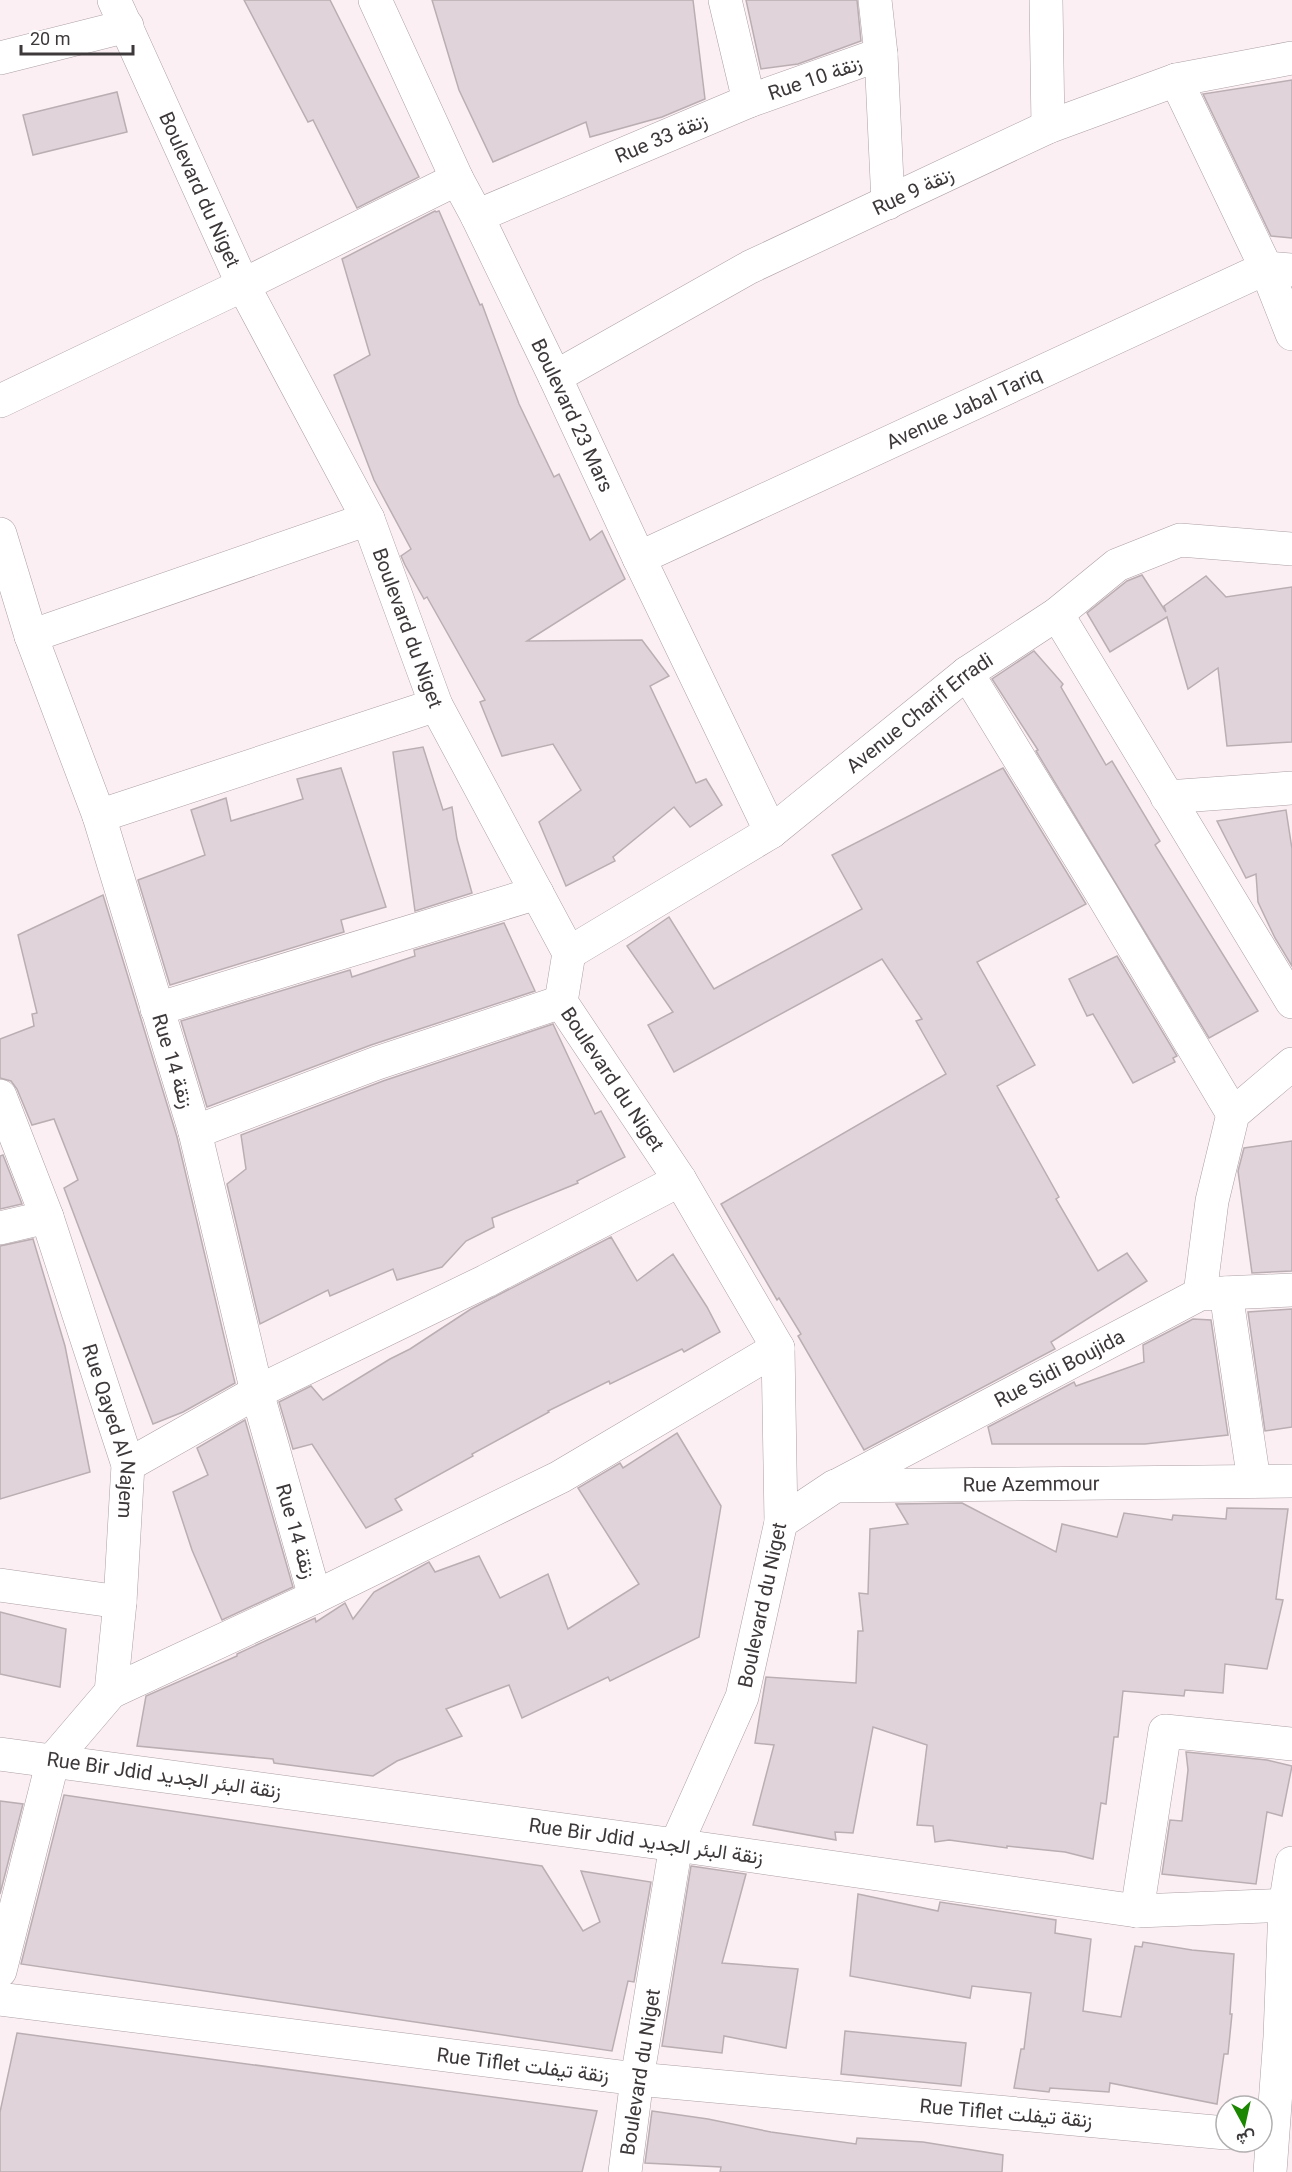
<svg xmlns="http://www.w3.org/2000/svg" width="1292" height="2172" viewBox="0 0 1292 2172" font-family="Roboto,Vazirmatn,sans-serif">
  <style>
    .building { fill: #e0d3d9; stroke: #baaeb3; stroke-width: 1.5 }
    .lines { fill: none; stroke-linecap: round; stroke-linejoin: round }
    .minor-casing { stroke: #aca0a4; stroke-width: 34 }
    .minor { stroke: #fff; stroke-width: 33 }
    .labels { text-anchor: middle; stroke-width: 5; stroke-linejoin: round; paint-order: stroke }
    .street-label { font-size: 20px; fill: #3d383a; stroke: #fff }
  </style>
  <rect width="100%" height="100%" fill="#fceff4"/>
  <g class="building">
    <path d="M 244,0 L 330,0 L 419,177 L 357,208 L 313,120 L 308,122 Z"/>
    <path d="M 432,0 L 693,0 L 705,99 L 662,117 L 590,137 L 586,122 L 493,162 L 459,90 Z"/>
    <path d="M 746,0 L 857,0 L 861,41 L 798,64 L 761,69 Z"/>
    <path d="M 1292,80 L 1292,238 L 1271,236 L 1203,94 Z"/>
    <path d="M 117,92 L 127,132 L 33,155 L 23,115 Z"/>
    <path d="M 435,211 L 436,212 L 439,211 L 480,305 L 482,304 L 519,404 L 554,477 L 559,474 L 590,540 L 602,531 L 625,579 L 527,641 L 642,640 L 669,676 L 650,686 L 696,783 L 706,779 L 722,805 L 690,827 L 674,807 L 613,857 L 615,861 L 566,886 L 539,822 L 581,790 L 553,744 L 502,756 L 480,702 L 485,700 L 427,597 L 424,599 L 405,565 L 401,556 L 411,549 L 374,480 L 334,375 L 370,355 L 342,259 Z"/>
    <path d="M 1142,575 L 1166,612 L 1164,606 L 1206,576 L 1226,597 L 1292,587 L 1292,742 L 1227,746 L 1218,668 L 1188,689 L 1167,617 L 1110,652 L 1087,613 L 1127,581 Z"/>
    <path d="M 1034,651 L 1063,684 L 1061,687 L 1106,765 L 1112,761 L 1160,841 L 1155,845 L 1258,1011 L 1209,1038 L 1036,751 L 1038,750 L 992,679 Z"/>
    <path d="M 423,747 L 443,810 L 452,807 L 457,839 L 472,893 L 415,911 L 393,752 Z"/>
    <path d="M 341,768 L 386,907 L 341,920 L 344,932 L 170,985 L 138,880 L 205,855 L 191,810 L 226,798 L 231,821 L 303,799 L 297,779 Z"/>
    <path d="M 1003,768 L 1086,904 L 977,962 L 1035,1065 L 997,1086 L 1059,1197 L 1056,1199 L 1098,1271 L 1127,1253 L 1147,1281 L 1051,1342 L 1055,1349 L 864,1450 L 798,1336 L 801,1334 L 779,1298 L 777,1300 L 721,1204 L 946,1074 L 916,1021 L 922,1019 L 882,959 L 674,1072 L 648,1025 L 673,1012 L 627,946 L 669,917 L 714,989 L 862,909 L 832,855 Z"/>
    <path d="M 1286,810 L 1292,849 L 1292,966 L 1275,938 L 1258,902 L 1256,874 L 1246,878 L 1217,821 Z"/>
    <path d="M 103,895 L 177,1137 L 235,1383 L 183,1412 L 153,1424 L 64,1188 L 78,1180 L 54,1119 L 32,1125 L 17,1089 L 11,1081 L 0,1078 L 0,1039 L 34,1026 L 32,1014 L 37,1013 L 18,935 Z"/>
    <path d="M 504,923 L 535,991 L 371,1045 L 207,1107 L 181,1021 L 350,970 L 352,977 L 415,956 L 414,950 Z"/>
    <path d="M 1117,956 L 1177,1056 L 1173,1058 L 1175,1062 L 1133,1083 L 1093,1014 L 1087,1016 L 1069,979 Z"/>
    <path d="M 553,1024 L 595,1114 L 601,1111 L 625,1157 L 577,1181 L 578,1183 L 492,1218 L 494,1227 L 466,1241 L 442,1267 L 397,1280 L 393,1269 L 330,1296 L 328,1290 L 260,1324 L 227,1184 L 246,1169 L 241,1135 L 383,1081 Z"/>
    <path d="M 1292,1141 L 1292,1271 L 1252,1273 L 1238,1171 L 1244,1148 Z"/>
    <path d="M 3,1155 L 22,1204 L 0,1209 L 0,1156 Z"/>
    <path d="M 611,1237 L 637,1281 L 673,1254 L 707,1307 L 720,1332 L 684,1352 L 682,1349 L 610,1384 L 609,1381 L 548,1411 L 549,1412 L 472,1454 L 473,1456 L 395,1499 L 402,1510 L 366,1528 L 312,1444 L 293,1449 L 279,1402 L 311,1386 L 323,1400 L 390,1359 L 410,1349 L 471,1309 Z"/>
    <path d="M 33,1239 L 65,1346 L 90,1472 L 0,1499 L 0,1246 Z"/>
    <path d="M 1292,1309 L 1292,1427 L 1265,1431 L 1248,1312 Z"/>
    <path d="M 1193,1319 L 1211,1320 L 1228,1435 L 1145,1444 L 992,1444 L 988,1427 L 1074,1382 L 1076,1386 L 1144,1362 L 1143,1345 Z"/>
    <path d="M 245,1420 L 293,1587 L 222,1620 L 192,1550 L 173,1492 L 208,1475 L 197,1448 Z"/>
    <path d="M 677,1433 L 721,1506 L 699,1637 L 610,1681 L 608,1677 L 522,1718 L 509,1685 L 446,1709 L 462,1736 L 397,1761 L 373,1776 L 274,1763 L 273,1759 L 137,1746 L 146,1696 L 237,1656 L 237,1654 L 315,1618 L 316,1622 L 345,1603 L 353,1619 L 374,1592 L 429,1562 L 435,1572 L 479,1556 L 500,1598 L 548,1574 L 568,1629 L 639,1584 L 578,1488 L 620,1463 L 623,1468 Z"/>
    <path d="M 962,1503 L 1056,1552 L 1062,1524 L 1117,1537 L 1124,1513 L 1172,1520 L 1173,1515 L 1226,1519 L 1227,1508 L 1288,1509 L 1276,1599 L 1283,1600 L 1267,1669 L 1225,1664 L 1223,1693 L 1185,1690 L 1184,1696 L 1123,1691 L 1118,1737 L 1114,1737 L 1106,1804 L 1101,1803 L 1093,1859 L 1065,1852 L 1007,1846 L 1007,1848 L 949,1840 L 935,1842 L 933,1826 L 917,1825 L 927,1745 L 873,1727 L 853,1833 L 835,1832 L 836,1840 L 753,1825 L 774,1745 L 755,1743 L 766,1677 L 856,1683 L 858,1631 L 863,1631 L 859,1593 L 868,1594 L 870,1529 L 908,1524 L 896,1504 Z"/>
    <path d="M 0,1612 L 66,1629 L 60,1687 L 0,1674 Z"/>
    <path d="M 1186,1752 L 1267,1760 L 1292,1766 L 1282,1816 L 1267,1812 L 1256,1884 L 1162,1874 L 1170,1820 L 1182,1821 L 1188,1770 Z"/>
    <path d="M 64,1795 L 542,1866 L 583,1931 L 600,1922 L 581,1871 L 651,1882 L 634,1982 L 628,1981 L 612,2051 L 21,1964 Z"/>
    <path d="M 0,1801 L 23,1804 L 0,1894 Z"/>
    <path d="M 691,1866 L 746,1874 L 722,1963 L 798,1969 L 786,2048 L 724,2036 L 722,2053 L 662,2046 Z"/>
    <path d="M 858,1894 L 938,1911 L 940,1902 L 1056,1920 L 1055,1933 L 1091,1939 L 1083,2011 L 1121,2017 L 1135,1946 L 1142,1947 L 1143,1942 L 1192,1950 L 1234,1954 L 1230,2014 L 1232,2014 L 1228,2054 L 1224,2054 L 1217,2104 L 1110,2083 L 1109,2092 L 1050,2088 L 1049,2092 L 1014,2088 L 1021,2049 L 1024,2049 L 1031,1993 L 972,1986 L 970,1998 L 850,1976 Z"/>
    <path d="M 845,2031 L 966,2043 L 961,2086 L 841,2074 Z"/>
    <path d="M 17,2033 L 597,2111 L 582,2172 L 0,2172 L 0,2112 Z"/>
    <path d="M 652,2111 L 708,2119 L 771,2132 L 856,2144 L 857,2138 L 923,2142 L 1003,2155 L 1002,2172 L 720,2172 L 721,2167 L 645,2163 Z"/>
  </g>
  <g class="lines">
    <g class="minor-casing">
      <g id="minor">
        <path id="s1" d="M 114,0 L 243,285 L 368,519 L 436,705 L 569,953 L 561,1002 L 680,1180 L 778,1348 L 781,1522 L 742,1697 L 676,1845 L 637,2079 L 625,2172"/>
        <path id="s2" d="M 375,0 L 457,179 L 477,216 L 555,377 L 639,558 L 771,832"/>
        <path d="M 875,0 L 881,54 L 888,203"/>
        <path d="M 1046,0 L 1048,127"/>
        <path d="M 0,58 L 127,26"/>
        <path d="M 1176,80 L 1266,268 L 1292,334"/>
        <path d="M 749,101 L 881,54"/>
        <path d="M 477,216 L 749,101 L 725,0"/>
        <path d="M 555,377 L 750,267 L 1048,127 L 1176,80 L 1292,58"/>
        <path d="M 0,401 L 243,285 L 457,179"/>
        <path d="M 0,534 L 31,636 L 99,816 L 195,1132 L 257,1392 L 315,1597"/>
        <path id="s3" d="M 639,558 L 1266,268 L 1292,270"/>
        <path d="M 1057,614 L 1292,1002"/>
        <path d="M 31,636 L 368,519"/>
        <path d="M 967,673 L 1102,894 L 1233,1114"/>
        <path d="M 1167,797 L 1292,788"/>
        <path d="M 99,816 L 436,705"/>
        <path id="s4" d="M 569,953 L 771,832 L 967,673 L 1057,614 L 1117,565 L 1180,540 L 1292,549"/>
        <path d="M 157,1009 L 537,893"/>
        <path id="s5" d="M 0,1096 L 47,1217 L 128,1465 L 120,1602 L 111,1692 L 53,1760 L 0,1971"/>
        <path d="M 195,1132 L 377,1063 L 561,1002"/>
        <path d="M 0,1228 L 47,1217"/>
        <path d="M 1226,1293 L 1254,1481"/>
        <path d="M 1200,1294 L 1212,1201 L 1233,1114 L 1292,1064"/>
        <path d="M 128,1465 L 257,1392 L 486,1281 L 680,1180"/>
        <path id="s6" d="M 840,1484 L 1200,1294 L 1292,1290"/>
        <path id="s7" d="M 781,1522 L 835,1486 L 1292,1481"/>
        <path d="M 0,1585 L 120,1602"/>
        <path d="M 111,1692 L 315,1597 L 560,1477 L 778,1348"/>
        <path d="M 0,1754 L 676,1845 L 1137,1911 L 1292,1905"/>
        <path d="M 1137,1911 L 1165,1731 L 1292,1744"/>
        <path d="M 0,1999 L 637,2079 L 1226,2133"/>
        <path d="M 1270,2172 L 1280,2037 L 1285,1906 L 1292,1863"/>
      </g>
    </g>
    <use href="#minor" class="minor"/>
  </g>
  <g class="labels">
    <g class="street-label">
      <text transform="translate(815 78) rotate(-19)" y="7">Rue 10 زنقة</text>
      <text transform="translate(661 138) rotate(-23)" y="7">Rue 33 زنقة</text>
      <text dy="7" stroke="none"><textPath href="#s1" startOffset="208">Boulevard du Niget</textPath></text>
      <text transform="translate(913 191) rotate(-25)" y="7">Rue 9 زنقة</text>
      <text dy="7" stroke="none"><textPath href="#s3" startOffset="358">Avenue Jabal Tariq</textPath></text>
      <text dy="7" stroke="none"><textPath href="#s2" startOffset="460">Boulevard 23 Mars</textPath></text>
      <text dy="7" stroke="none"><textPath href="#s1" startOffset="694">Boulevard du Niget</textPath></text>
      <text dy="7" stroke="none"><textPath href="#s4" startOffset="426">Avenue Charif Erradi</textPath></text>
      <text transform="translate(173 1061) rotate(73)" y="7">Rue 14 زنقة</text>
      <text dy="7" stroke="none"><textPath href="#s1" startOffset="1200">Boulevard du Niget</textPath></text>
      <text dy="7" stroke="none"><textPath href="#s6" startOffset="248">Rue Sidi Boujida</textPath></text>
      <text dy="7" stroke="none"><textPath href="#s5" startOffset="354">Rue Qayed Al Najem</textPath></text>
      <text dy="7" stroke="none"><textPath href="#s7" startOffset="261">Rue Azemmour</textPath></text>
      <text transform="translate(296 1531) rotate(74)" y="7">Rue 14 زنقة</text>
      <text transform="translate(762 1605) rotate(-78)" y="7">Boulevard du Niget</text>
      <text transform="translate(164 1775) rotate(8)" y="7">Rue Bir Jdid زنقة البئر الجديد</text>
      <text transform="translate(646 1841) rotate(8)" y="7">Rue Bir Jdid زنقة البئر الجديد</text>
      <text transform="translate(523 2065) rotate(7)" y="7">Rue Tiflet زنقة تيفلت</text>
      <text transform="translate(640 2072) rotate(-81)" y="7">Boulevard du Niget</text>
      <text transform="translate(1006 2113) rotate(5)" y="7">Rue Tiflet زنقة تيفلت</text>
    </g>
  </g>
  <g transform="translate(1244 2124) rotate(172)"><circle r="28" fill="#ffffff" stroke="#b1afb0" stroke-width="1.5"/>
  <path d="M0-4.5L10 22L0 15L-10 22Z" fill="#1b8700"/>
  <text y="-9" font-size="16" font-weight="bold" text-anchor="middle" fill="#3d383a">ش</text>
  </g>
  <path d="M21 45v9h112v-9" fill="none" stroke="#3d383a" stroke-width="3"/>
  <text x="30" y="45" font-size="18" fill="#3d383a" stroke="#ffffff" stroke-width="4.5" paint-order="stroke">20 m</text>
</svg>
